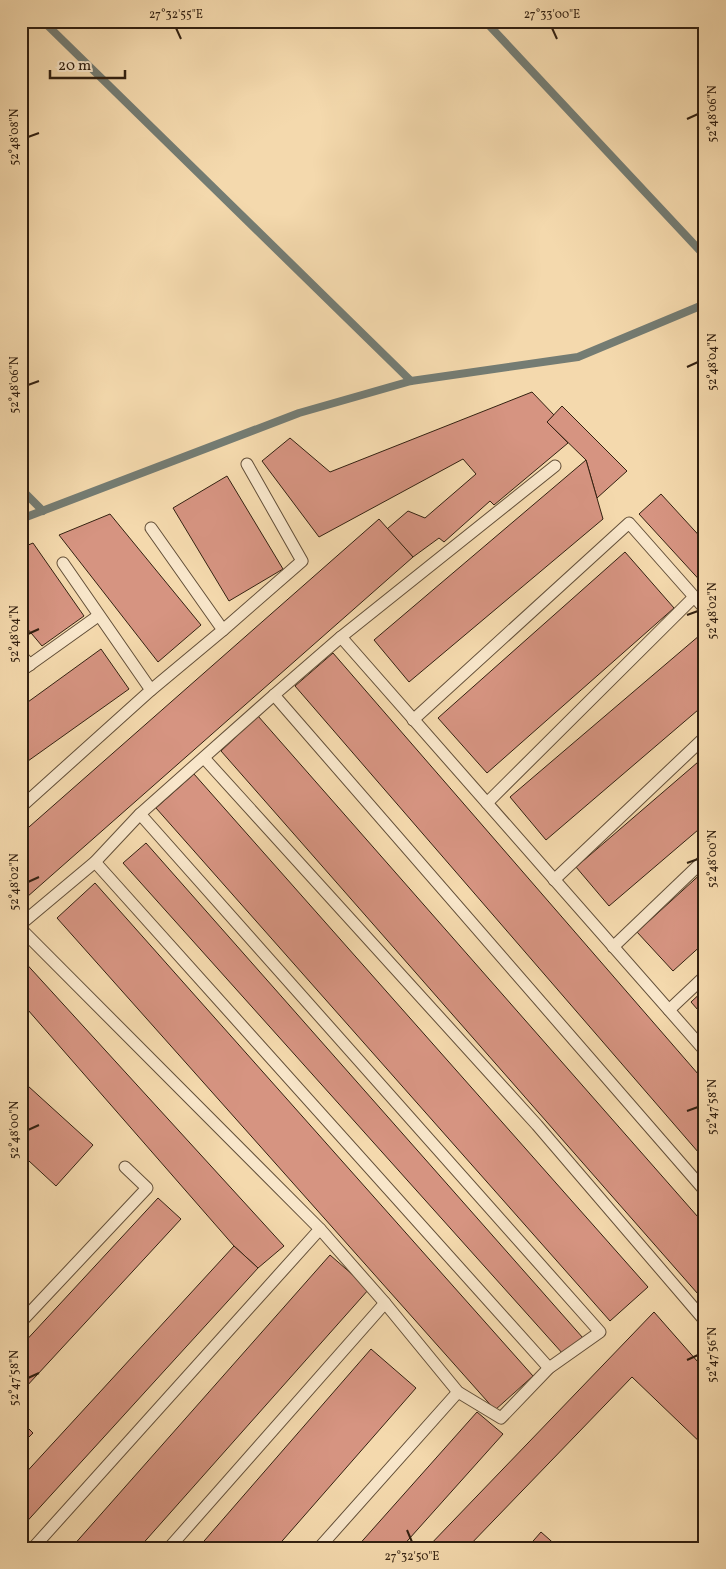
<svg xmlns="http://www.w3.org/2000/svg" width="726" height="1569" viewBox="0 0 726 1569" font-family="Vollkorn,serif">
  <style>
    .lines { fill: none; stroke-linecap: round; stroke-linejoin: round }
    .stream { stroke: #747c73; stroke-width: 8 }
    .building { fill: #d69481; stroke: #332111 }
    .lane-casing { stroke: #634f38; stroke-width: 13 }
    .lane { stroke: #f8e6ca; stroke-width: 11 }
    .ticks { fill: none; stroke: #332111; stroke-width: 2 }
    .neatline { fill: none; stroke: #332111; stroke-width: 2 }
    .ticks-label { font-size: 12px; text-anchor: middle; fill: #332111 }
  </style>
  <rect width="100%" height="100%" fill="#f4d9ad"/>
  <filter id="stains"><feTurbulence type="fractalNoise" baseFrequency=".004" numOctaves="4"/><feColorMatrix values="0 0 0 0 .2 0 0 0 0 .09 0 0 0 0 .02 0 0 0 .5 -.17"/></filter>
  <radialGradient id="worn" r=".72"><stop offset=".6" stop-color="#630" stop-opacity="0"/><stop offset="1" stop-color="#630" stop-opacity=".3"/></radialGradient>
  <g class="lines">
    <g class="stream">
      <path d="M 43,21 L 411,381"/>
      <path d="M 485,21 L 705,256"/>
      <path d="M 21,489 L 43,511"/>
      <path d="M 21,519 L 299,413 L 411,381 L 578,357 L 705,304"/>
    </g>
  </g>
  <g class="building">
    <path d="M 532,392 L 554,415 L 547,422 L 568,443 L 494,505 L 490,501 L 444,542 L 439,538 L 413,557 L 387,529 L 408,511 L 425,518 L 476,474 L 463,459 L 319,537 L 262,461 L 290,438 L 330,472 Z"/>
    <path d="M 562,406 L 627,471 L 597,498 L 586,460 L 547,422 Z"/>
    <path d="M 586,460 L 603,519 L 409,682 L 374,640 Z"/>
    <path d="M 227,476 L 283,569 L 229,601 L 173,508 Z"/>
    <path d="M 661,494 L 705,542 L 705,586 L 639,514 Z"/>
    <path d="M 110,514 L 201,625 L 158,662 L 59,535 Z"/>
    <path d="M 379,519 L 413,557 L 27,897 L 21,890 L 21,834 Z"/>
    <path d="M 33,543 L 84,616 L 42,646 L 21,621 L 21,548 Z"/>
    <path d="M 625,552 L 674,608 L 487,773 L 438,718 Z"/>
    <path d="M 700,635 L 705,641 L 705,704 L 546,840 L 510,797 Z"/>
    <path d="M 101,649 L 129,689 L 21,766 L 21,707 Z"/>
    <path d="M 333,653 L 705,1082 L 705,1160 L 295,686 Z"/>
    <path d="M 258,716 L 705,1225 L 705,1302 L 221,751 Z"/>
    <path d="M 705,756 L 705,824 L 609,906 L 576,867 Z"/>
    <path d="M 194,774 L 648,1287 L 610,1321 L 156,808 Z"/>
    <path d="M 146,843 L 583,1338 L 563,1354 L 123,863 Z"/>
    <path d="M 705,870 L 705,942 L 673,971 L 637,932 Z"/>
    <path d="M 95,883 L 533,1376 L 495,1410 L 57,918 Z"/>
    <path d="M 21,958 L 284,1246 L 258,1268 L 234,1246 L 21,1002 Z"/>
    <path d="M 705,989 L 705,1018 L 691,1002 Z"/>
    <path d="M 28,1086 L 93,1145 L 56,1186 L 29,1161 L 21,1170 L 21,1093 Z"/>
    <path d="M 158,1198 L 181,1219 L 25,1388 L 21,1385 L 21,1346 Z"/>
    <path d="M 234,1246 L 258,1268 L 21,1528 L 21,1478 Z"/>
    <path d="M 330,1255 L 369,1289 L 139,1548 L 72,1547 Z"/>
    <path d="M 654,1312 L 705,1370 L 705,1447 L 632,1377 L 467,1548 L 427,1548 Z"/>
    <path d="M 371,1349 L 416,1388 L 276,1548 L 198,1548 Z"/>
    <path d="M 477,1412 L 503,1434 L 401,1548 L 356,1548 Z"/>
    <path d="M 23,1423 L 33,1433 L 21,1445 L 21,1426 Z"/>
    <path d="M 541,1532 L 559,1548 L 527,1548 Z"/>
  </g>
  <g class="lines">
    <g class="lane-casing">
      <g id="lane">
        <path d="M 223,630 L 302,561 L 247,464"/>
        <path d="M 341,637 L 705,1051"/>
        <path d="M 21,655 L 30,665"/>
        <path d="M 21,671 L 98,616"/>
        <path d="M 151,690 L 223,630 L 151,528"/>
        <path d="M 274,695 L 705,1191"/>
        <path d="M 413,720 L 629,523 L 705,609"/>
        <path d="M 204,758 L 537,1125 L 705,1321"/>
        <path d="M 487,803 L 694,597"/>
        <path d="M 21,807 L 151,690 L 63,563"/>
        <path d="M 140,814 L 600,1332 L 549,1368 L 501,1418 L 458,1392 L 385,1303 L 169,1548"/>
        <path d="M 95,862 L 549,1368"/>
        <path d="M 554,880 L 705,737"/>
        <path d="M 21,924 L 95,862 L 140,814 L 274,695 L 341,637 L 555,466"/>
        <path d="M 21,929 L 320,1229 L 33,1548"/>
        <path d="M 613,947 L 705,859"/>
        <path d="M 669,1010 L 705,976"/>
        <path d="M 320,1229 L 385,1303"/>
        <path d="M 21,1322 L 147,1188 L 125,1167"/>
        <path d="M 319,1548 L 458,1392"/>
      </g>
    </g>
    <use href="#lane" class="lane"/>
  </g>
  <path class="ticks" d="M 176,28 L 181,39M 552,28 L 557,39M 687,119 L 698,114M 28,137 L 39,133M 687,367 L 698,362M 28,385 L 39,381M 687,615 L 698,611M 28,634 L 39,629M 687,863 L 698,859M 28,882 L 39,877M 687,1111 L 698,1107M 28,1130 L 39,1125M 687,1360 L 698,1355M 28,1378 L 39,1373M 407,1530 L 412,1542"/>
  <rect width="726" height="1569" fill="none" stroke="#f4d9ad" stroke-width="55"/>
  <path d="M50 70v8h75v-8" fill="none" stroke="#332111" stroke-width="2.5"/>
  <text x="58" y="70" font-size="15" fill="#332111" stroke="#f8e6ca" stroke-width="4" paint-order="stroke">20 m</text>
  <rect x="28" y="28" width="670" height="1514" class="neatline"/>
  <g class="ticks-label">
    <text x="176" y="18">27°32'55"E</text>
    <text x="552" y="18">27°33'00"E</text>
    <text transform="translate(712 114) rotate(-90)" y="4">52°48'06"N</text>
    <text transform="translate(14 137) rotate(-90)" y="4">52°48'08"N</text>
    <text transform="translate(712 362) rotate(-90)" y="4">52°48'04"N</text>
    <text transform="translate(14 385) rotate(-90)" y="4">52°48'06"N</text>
    <text transform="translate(712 611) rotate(-90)" y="4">52°48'02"N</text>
    <text transform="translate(14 634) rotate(-90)" y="4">52°48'04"N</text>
    <text transform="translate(712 859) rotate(-90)" y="4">52°48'00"N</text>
    <text transform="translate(14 882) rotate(-90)" y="4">52°48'02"N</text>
    <text transform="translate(712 1107) rotate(-90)" y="4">52°47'58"N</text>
    <text transform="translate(14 1130) rotate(-90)" y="4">52°48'00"N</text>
    <text transform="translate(712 1355) rotate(-90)" y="4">52°47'56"N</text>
    <text transform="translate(14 1378) rotate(-90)" y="4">52°47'58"N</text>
    <text x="412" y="1560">27°32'50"E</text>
  </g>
  <rect width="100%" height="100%" filter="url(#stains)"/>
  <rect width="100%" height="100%" fill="url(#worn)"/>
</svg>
